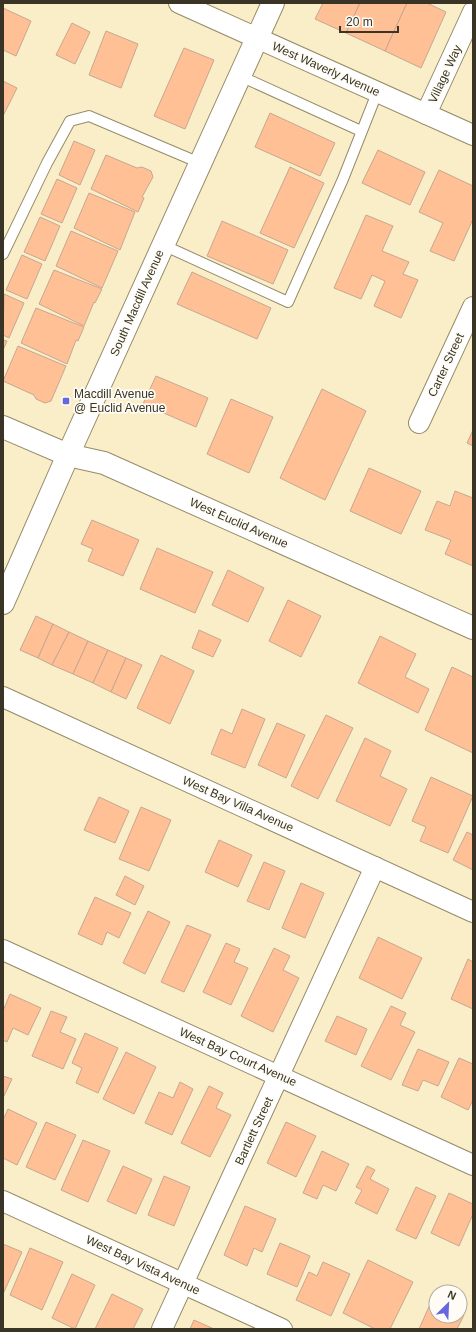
<svg xmlns="http://www.w3.org/2000/svg" width="476" height="1332" viewBox="0 0 476 1332" font-family="Arial,sans-serif">
  <style>
    .building { fill: #fec094; stroke: #c7a791 }
    .lines { fill: none; stroke-linecap: round; stroke-linejoin: round }
    .lane-casing { stroke: #968b69; stroke-width: 12 }
    .street-casing { stroke: #968b69; stroke-width: 22 }
    .secondary-casing { stroke: #968b69; stroke-width: 24 }
    .lane { stroke: #fff; stroke-width: 10 }
    .street { stroke: #fff; stroke-width: 20 }
    .secondary { stroke: #fff; stroke-width: 22 }
    .poi-dot { fill: #6767e0; stroke: #fefcf4; stroke-width: 1.5 }
    .labels { text-anchor: middle; stroke-width: 3.5; stroke-linejoin: round; paint-order: stroke }
    .street-label { font-size: 12px; fill: #393426; stroke: #fefcf4 }
    .poi-label { font-size: 12px; fill: #393426; stroke: #fefcf4; text-anchor: start }
  </style>
  <rect width="100%" height="100%" fill="#faeec9"/>
  <g class="building">
    <path d="M 323,3 L 360,3 L 346,33 L 315,19 Z"/>
    <path d="M 360,3 L 407,3 L 385,51 L 346,33 Z"/>
    <path d="M 407,3 L 427,3 L 446,12 L 421,68 L 385,51 Z"/>
    <path d="M 3,8 L 31,21 L 16,56 L 3,50 Z"/>
    <path d="M 72,23 L 90,32 L 75,64 L 56,55 Z"/>
    <path d="M 106,31 L 138,44 L 121,88 L 89,75 Z"/>
    <path d="M 184,48 L 214,60 L 185,129 L 154,116 Z"/>
    <path d="M 3,81 L 17,88 L 3,116 Z"/>
    <path d="M 270,113 L 335,143 L 320,176 L 255,147 Z"/>
    <path d="M 74,141 L 95,150 L 80,185 L 59,175 Z"/>
    <path d="M 378,150 L 425,172 L 410,205 L 362,183 Z"/>
    <path d="M 106,155 L 137,168 L 142,167 L 151,171 L 153,177 L 142,197 L 144,198 L 138,212 L 91,189 Z"/>
    <path d="M 290,167 L 324,183 L 294,248 L 260,233 Z"/>
    <path d="M 439,170 L 473,186 L 473,219 L 454,261 L 430,251 L 443,223 L 419,212 Z"/>
    <path d="M 57,179 L 77,188 L 62,223 L 41,214 Z"/>
    <path d="M 89,193 L 135,212 L 120,250 L 74,228 Z"/>
    <path d="M 366,215 L 393,226 L 382,251 L 409,262 L 403,274 L 418,280 L 401,318 L 374,306 L 385,281 L 372,275 L 361,299 L 334,288 Z"/>
    <path d="M 40,217 L 60,226 L 45,261 L 24,252 Z"/>
    <path d="M 222,221 L 288,250 L 273,284 L 207,256 Z"/>
    <path d="M 71,231 L 118,251 L 102,288 L 56,266 Z"/>
    <path d="M 22,255 L 42,264 L 27,299 L 6,290 Z"/>
    <path d="M 54,270 L 102,289 L 95,303 L 94,302 L 84,326 L 39,304 Z"/>
    <path d="M 192,272 L 271,308 L 257,339 L 177,304 Z"/>
    <path d="M 4,294 L 24,303 L 9,338 L 3,335 Z"/>
    <path d="M 36,308 L 84,327 L 78,341 L 76,340 L 67,364 L 21,343 Z"/>
    <path d="M 3,340 L 7,341 L 3,350 Z"/>
    <path d="M 18,346 L 66,366 L 51,401 L 45,403 L 36,399 L 34,395 L 3,381 Z"/>
    <path d="M 156,376 L 208,398 L 196,427 L 143,404 Z"/>
    <path d="M 322,389 L 366,411 L 325,500 L 280,478 Z"/>
    <path d="M 231,399 L 273,417 L 249,473 L 207,454 Z"/>
    <path d="M 473,430 L 473,446 L 467,443 Z"/>
    <path d="M 369,468 L 421,491 L 401,534 L 350,511 Z"/>
    <path d="M 455,491 L 473,498 L 473,566 L 445,554 L 451,540 L 425,530 L 437,501 L 450,506 Z"/>
    <path d="M 92,520 L 139,540 L 123,576 L 88,561 L 93,549 L 81,544 Z"/>
    <path d="M 157,548 L 213,572 L 195,613 L 140,589 Z"/>
    <path d="M 228,570 L 264,588 L 248,622 L 212,605 Z"/>
    <path d="M 288,600 L 321,616 L 301,657 L 269,641 Z"/>
    <path d="M 36,616 L 53,624 L 38,658 L 20,650 Z"/>
    <path d="M 53,624 L 69,632 L 52,665 L 38,658 Z"/>
    <path d="M 199,630 L 221,640 L 213,657 L 192,648 Z"/>
    <path d="M 69,632 L 88,641 L 73,674 L 52,665 Z"/>
    <path d="M 380,636 L 416,654 L 405,677 L 429,689 L 418,713 L 358,683 Z"/>
    <path d="M 88,641 L 108,650 L 93,683 L 73,674 Z"/>
    <path d="M 108,650 L 126,658 L 111,692 L 93,683 Z"/>
    <path d="M 161,655 L 194,671 L 170,724 L 137,708 Z"/>
    <path d="M 126,658 L 142,665 L 126,699 L 111,692 Z"/>
    <path d="M 452,667 L 473,677 L 473,753 L 425,730 Z"/>
    <path d="M 242,709 L 265,719 L 245,768 L 211,754 L 221,729 L 232,734 Z"/>
    <path d="M 326,715 L 353,728 L 318,799 L 291,786 Z"/>
    <path d="M 277,723 L 305,735 L 286,778 L 258,765 Z"/>
    <path d="M 365,738 L 391,751 L 380,776 L 407,789 L 390,826 L 336,801 Z"/>
    <path d="M 431,777 L 473,796 L 448,853 L 420,841 L 426,827 L 412,821 Z"/>
    <path d="M 99,797 L 129,811 L 115,843 L 84,830 Z"/>
    <path d="M 141,807 L 171,820 L 149,871 L 119,859 Z"/>
    <path d="M 467,832 L 473,835 L 473,870 L 453,860 Z"/>
    <path d="M 219,840 L 252,855 L 238,887 L 205,872 Z"/>
    <path d="M 264,862 L 285,871 L 269,910 L 247,901 Z"/>
    <path d="M 125,876 L 144,886 L 135,905 L 116,895 Z"/>
    <path d="M 301,883 L 324,893 L 305,938 L 282,928 Z"/>
    <path d="M 95,897 L 131,913 L 119,938 L 107,932 L 102,945 L 78,934 Z"/>
    <path d="M 148,911 L 170,922 L 145,974 L 123,963 Z"/>
    <path d="M 187,925 L 211,935 L 184,992 L 161,982 Z"/>
    <path d="M 378,937 L 422,958 L 402,999 L 359,978 Z"/>
    <path d="M 226,943 L 240,949 L 234,962 L 248,968 L 231,1005 L 203,992 Z"/>
    <path d="M 274,948 L 290,956 L 283,970 L 299,978 L 273,1032 L 241,1016 Z"/>
    <path d="M 468,959 L 473,962 L 473,1009 L 451,999 Z"/>
    <path d="M 10,994 L 41,1008 L 28,1035 L 13,1028 L 7,1042 L 3,1040 L 3,1011 Z"/>
    <path d="M 391,1006 L 406,1013 L 400,1025 L 415,1032 L 391,1080 L 361,1066 Z"/>
    <path d="M 51,1011 L 67,1017 L 60,1032 L 76,1039 L 63,1069 L 32,1056 Z"/>
    <path d="M 337,1016 L 367,1029 L 356,1055 L 325,1041 Z"/>
    <path d="M 85,1033 L 118,1048 L 98,1093 L 76,1083 L 82,1068 L 72,1063 Z"/>
    <path d="M 418,1049 L 449,1062 L 438,1086 L 423,1080 L 418,1091 L 402,1085 Z"/>
    <path d="M 126,1052 L 156,1067 L 134,1114 L 103,1099 Z"/>
    <path d="M 459,1058 L 473,1064 L 473,1100 L 468,1110 L 441,1097 Z"/>
    <path d="M 3,1076 L 12,1079 L 3,1098 Z"/>
    <path d="M 180,1082 L 193,1089 L 172,1135 L 145,1123 L 159,1092 L 173,1098 Z"/>
    <path d="M 209,1086 L 223,1093 L 216,1108 L 231,1115 L 210,1157 L 181,1143 Z"/>
    <path d="M 8,1109 L 37,1123 L 17,1165 L 3,1158 L 3,1120 Z"/>
    <path d="M 46,1122 L 76,1135 L 55,1180 L 26,1167 Z"/>
    <path d="M 286,1122 L 316,1136 L 296,1177 L 267,1163 Z"/>
    <path d="M 83,1140 L 110,1151 L 88,1202 L 61,1190 Z"/>
    <path d="M 322,1151 L 349,1164 L 336,1191 L 323,1185 L 317,1199 L 303,1193 Z"/>
    <path d="M 123,1166 L 152,1179 L 136,1214 L 107,1201 Z"/>
    <path d="M 367,1166 L 375,1170 L 370,1179 L 389,1189 L 377,1214 L 355,1203 L 362,1190 L 356,1187 Z"/>
    <path d="M 164,1176 L 190,1187 L 174,1226 L 148,1215 Z"/>
    <path d="M 416,1187 L 436,1196 L 416,1239 L 396,1230 Z"/>
    <path d="M 449,1193 L 473,1204 L 473,1214 L 459,1246 L 431,1233 Z"/>
    <path d="M 245,1206 L 276,1219 L 262,1252 L 254,1248 L 247,1266 L 224,1255 Z"/>
    <path d="M 280,1243 L 310,1256 L 297,1287 L 267,1274 Z"/>
    <path d="M 3,1244 L 22,1252 L 3,1294 Z"/>
    <path d="M 30,1248 L 63,1262 L 42,1310 L 10,1295 Z"/>
    <path d="M 368,1260 L 413,1282 L 390,1329 L 375,1329 L 343,1313 Z"/>
    <path d="M 323,1262 L 350,1274 L 331,1316 L 296,1300 L 309,1272 L 317,1276 Z"/>
    <path d="M 72,1274 L 95,1285 L 75,1329 L 52,1318 Z"/>
    <path d="M 112,1294 L 143,1309 L 133,1329 L 95,1329 Z"/>
    <path d="M 432,1300 L 436,1302 L 436,1316 L 460,1316 L 460,1314 L 464,1315 L 457,1329 L 419,1329 Z"/>
    <path d="M 194,1320 L 214,1329 L 190,1329 Z"/>
  </g>
  <g class="lines">
    <g class="lane-casing">
      <g id="lane">
        <path d="M 240,76 L 361,131"/>
        <path d="M 163,245 L 288,302 L 343,179 L 377,93"/>
        <path d="M 3,254 L 47,163 L 70,121 L 89,116 L 200,163"/>
      </g>
    </g>
    <g class="street-casing">
      <g id="street">
        <path d="M 179,3 L 473,135"/>
        <path d="M 426,114 L 473,12"/>
        <path d="M 419,423 L 473,307"/>
        <path d="M 3,697 L 473,912"/>
        <path d="M 3,950 L 473,1165"/>
        <path d="M 3,1201 L 282,1329"/>
        <path d="M 162,1329 L 375,867"/>
      </g>
    </g>
    <g class="secondary-casing">
      <g id="secondary">
        <path d="M 3,427 L 68,455 L 104,463 L 473,628"/>
        <path d="M 3,603 L 68,455 L 273,3"/>
      </g>
    </g>
    <use href="#lane" class="lane"/>
    <use href="#street" class="street"/>
    <use href="#secondary" class="secondary"/>
  </g>
  <rect class="poi-dot" x="62" y="397" width="8" height="8" rx="2"/>
  <g class="labels">
    <g class="street-label">
      <text transform="translate(326 69) rotate(24)" y="4">West Waverly Avenue</text>
      <text transform="translate(445 74) rotate(-65)" y="4">Village Way</text>
      <text transform="translate(137 303) rotate(-66)" y="4">South Macdill Avenue</text>
      <text transform="translate(446 365) rotate(-65)" y="4">Carter Street</text>
      <text transform="translate(239 523) rotate(24)" y="4">West Euclid Avenue</text>
      <text transform="translate(238 804) rotate(24)" y="4">West Bay Villa Avenue</text>
      <text transform="translate(238 1057) rotate(24)" y="4">West Bay Court Avenue</text>
      <text transform="translate(254 1131) rotate(-65)" y="4">Bartlett Street</text>
      <text transform="translate(143 1265) rotate(25)" y="4">West Bay Vista Avenue</text>
    </g>
    <g class="poi-label">
      <text x="74" y="398">Macdill Avenue<tspan x="74" dy="14">@ Euclid Avenue</tspan></text>
    </g>
  </g>
  <rect width="476" height="1332" fill="none" stroke="#393426" stroke-width="8"/>
  <g transform="translate(448 1304) rotate(24)"><circle r="19" fill="#fefcf4" stroke="#afaca2"/>
  <path d="M0-3L7 15L0 10L-7 15Z" fill="#6767e0"/>
  <text y="-6" font-size="11" font-weight="bold" text-anchor="middle" fill="#393426">N</text>
  </g>
  <path d="M340 26v6h58v-6" fill="none" stroke="#393426" stroke-width="2"/>
  <text x="346" y="26" font-size="12" fill="#393426" stroke="#fefcf4" stroke-width="3" paint-order="stroke">20 m</text>
</svg>
